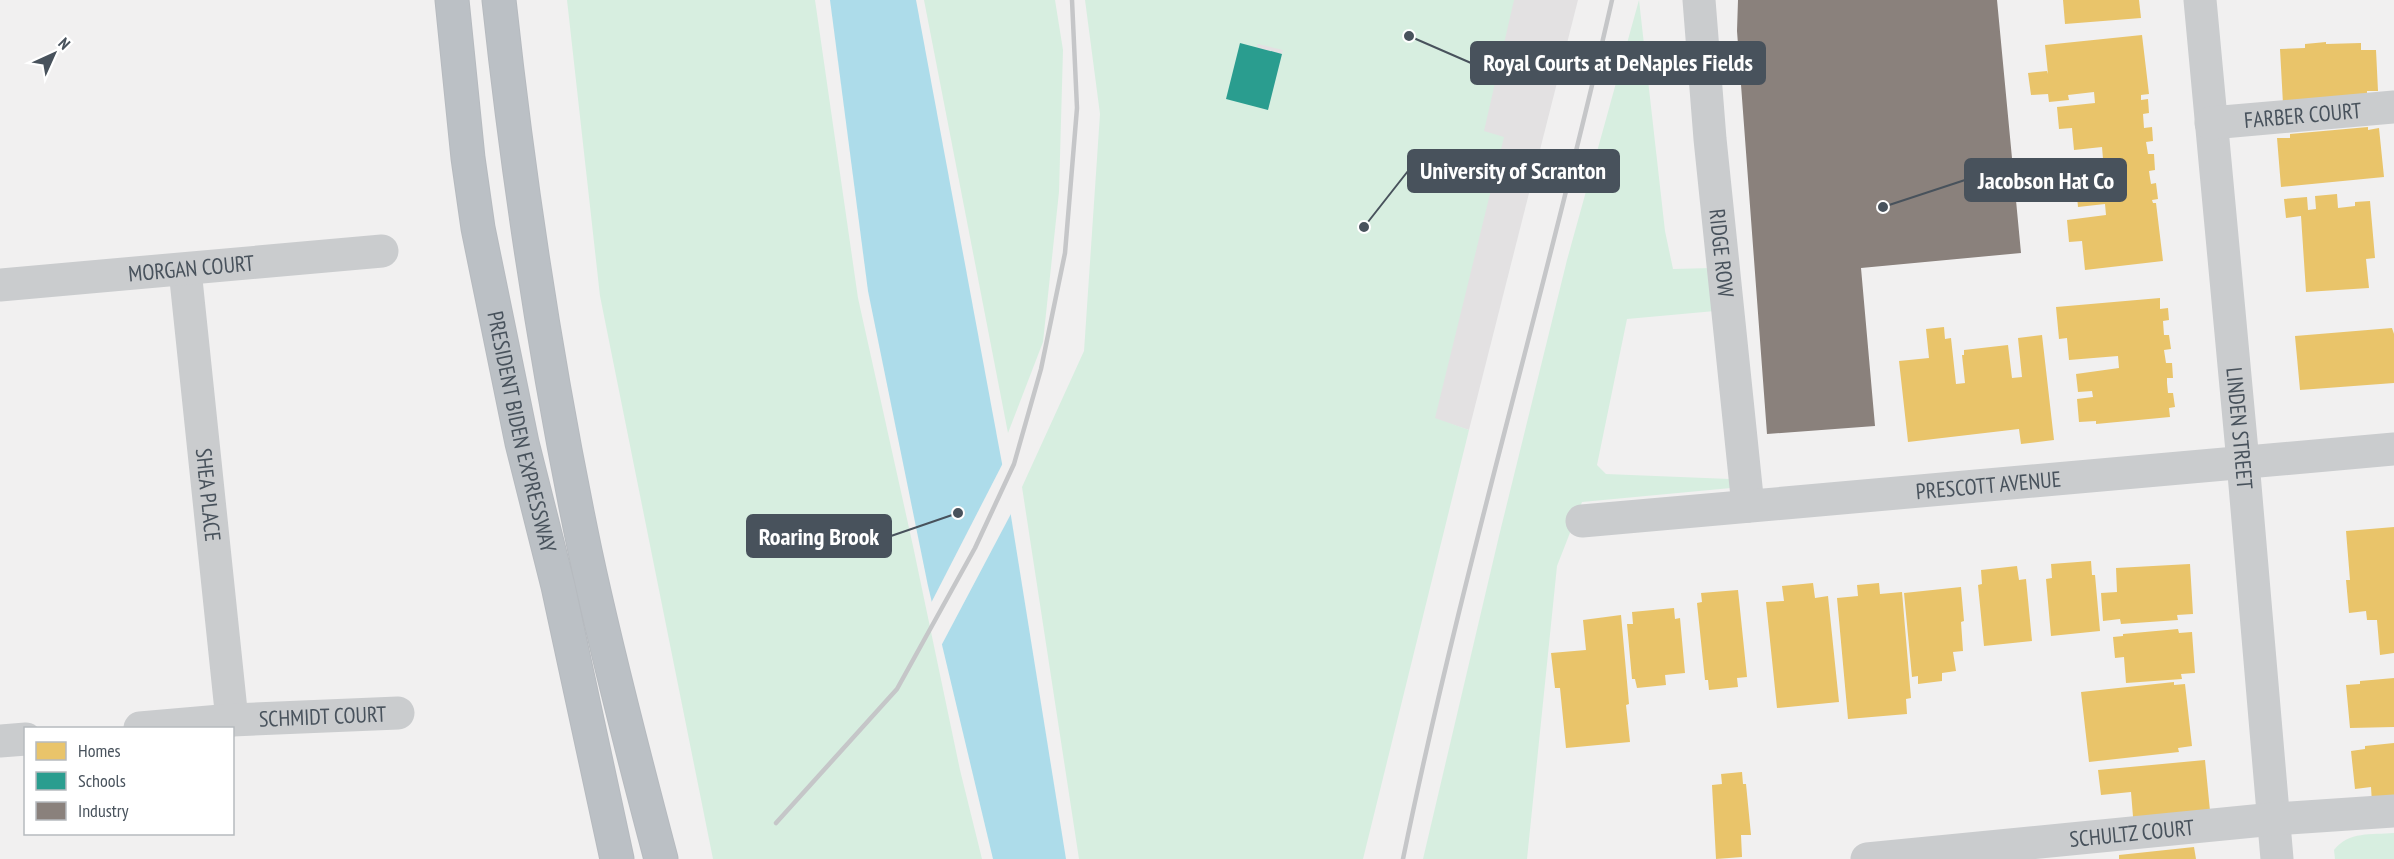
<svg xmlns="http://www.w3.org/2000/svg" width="2394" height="859" viewBox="0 0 2394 859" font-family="'PT Sans Narrow',sans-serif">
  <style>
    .education { fill: #e3e1e2 }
    .green { fill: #d7eee0; fill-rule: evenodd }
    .water { fill: #addcea }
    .pier { fill: #f1f0f0 }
    .homes { fill: #e9c46a }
    .schools { fill: #2a9d8f }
    .industry { fill: #8a817c }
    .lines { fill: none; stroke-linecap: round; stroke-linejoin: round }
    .highway-casing { stroke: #b6babf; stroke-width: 35 }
    .minor { stroke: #caccce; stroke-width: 33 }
    .highway { stroke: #bbc0c5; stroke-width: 33 }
    .rail { stroke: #c5c6c8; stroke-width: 4.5 }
    .labels { text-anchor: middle; stroke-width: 6; stroke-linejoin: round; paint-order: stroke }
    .street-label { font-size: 22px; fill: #48525c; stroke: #fff }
    .leader { fill: none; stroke: #48525c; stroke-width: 2 }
    .callout-dot { fill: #48525c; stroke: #fff; stroke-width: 2 }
    .callout { fill: #48525c; stroke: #48525c; stroke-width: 2 }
    .callout-label { font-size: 24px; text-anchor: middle; font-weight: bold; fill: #fff }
  </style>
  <rect width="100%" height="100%" fill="#f1f0f0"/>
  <path class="education" d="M 1232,0 L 1578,0 L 1469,430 L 1435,419 L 1217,94 Z"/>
  <g class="green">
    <path d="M 567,0 L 815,0 L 858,298 L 913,546 L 960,770 L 982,859 L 713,859 L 600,296 Z"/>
    <path d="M 924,0 L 1055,0 L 1063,50 L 1059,192 L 1043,342 L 1008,433 Z"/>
    <path d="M 1085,0 L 1514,0 L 1484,131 L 1504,137 L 1435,418 L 1469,430 L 1363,859 L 1079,859 L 1022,487 L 1084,351 L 1100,114 ZM 1258,44 L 1283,50 L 1268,109 L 1257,44 Z"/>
    <path d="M 1639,0 L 1665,231 L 1673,269 L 1711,268 L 1715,311 L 1627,319 L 1597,465 L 1606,474 L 1730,479 L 1731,488 L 1582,502 L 1557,566 L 1527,859 L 1423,859 L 1499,536 L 1567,260 Z"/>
    <path d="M 2394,833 L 2394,859 L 2335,859 L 2334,850 C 2349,831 2371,835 2394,833 Z"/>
  </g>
  <path class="water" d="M 830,0 L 916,0 L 1006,485 L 1066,859 L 993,859 L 928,586 L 868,291 Z"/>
  <path class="pier" d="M 1005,459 L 1013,510 L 940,648 L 930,605 Z"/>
  <g class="homes">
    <path d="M 2063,0 L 2139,0 L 2141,18 L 2065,24 Z"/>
    <path d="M 2142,35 L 2149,94 L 2141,95 L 2141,100 L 2148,99 L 2149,113 L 2143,114 L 2144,128 L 2152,127 L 2153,141 L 2146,142 L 2148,154 L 2154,154 L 2155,170 L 2149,171 L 2150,178 L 2151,184 L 2156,183 L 2158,199 L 2152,200 L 2153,203 L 2156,203 L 2163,261 L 2085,270 L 2082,241 L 2069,242 L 2067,220 L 2106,215 L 2105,204 L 2078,207 L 2076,186 L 2078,185 L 2076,162 L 2103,159 L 2102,147 L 2074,150 L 2072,128 L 2059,129 L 2057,107 L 2095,103 L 2094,92 L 2068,95 L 2069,100 L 2049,102 L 2048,94 L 2031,95 L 2028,73 L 2047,71 L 2048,74 L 2045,45 Z"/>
    <path d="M 2326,42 L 2326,44 L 2361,43 L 2361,50 L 2376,50 L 2378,91 L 2367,91 L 2367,100 L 2283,104 L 2280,49 L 2305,48 L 2305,44 Z"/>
    <path d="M 2368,127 L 2368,130 L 2379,128 L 2384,177 L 2281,187 L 2277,138 L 2290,138 L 2290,134 Z"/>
    <path d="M 2337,194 L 2338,208 L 2355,206 L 2355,202 L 2370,201 L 2375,258 L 2366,259 L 2369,288 L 2306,292 L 2301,216 L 2286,218 L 2284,199 L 2307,197 L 2308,210 L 2316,209 L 2315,196 Z"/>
    <path d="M 2160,298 L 2160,309 L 2168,308 L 2169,320 L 2163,321 L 2164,335 L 2169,335 L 2171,349 L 2164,350 L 2166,363 L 2172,363 L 2173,378 L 2167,378 L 2167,383 L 2168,393 L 2173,393 L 2175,407 L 2169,408 L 2170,417 L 2096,424 L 2096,421 L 2079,422 L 2077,399 L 2093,397 L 2092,391 L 2078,392 L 2076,374 L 2119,368 L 2118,356 L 2069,360 L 2067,338 L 2059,339 L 2056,307 Z"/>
    <path d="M 1944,327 L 1945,339 L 1951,338 L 1956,384 L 1965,383 L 1962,355 L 1964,355 L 1964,350 L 2008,345 L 2012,378 L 2022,377 L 2018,338 L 2042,335 L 2054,440 L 2021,444 L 2019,429 L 1908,442 L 1899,361 L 1929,358 L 1926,329 Z"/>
    <path d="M 2392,328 L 2394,334 L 2394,383 L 2300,390 L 2295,336 Z"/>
    <path d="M 2394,527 L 2394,653 L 2380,655 L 2377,620 L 2367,620 L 2366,611 L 2349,613 L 2346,580 L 2350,580 L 2346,531 Z"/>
    <path d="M 2091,561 L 2092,575 L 2095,575 L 2100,631 L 2051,636 L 2046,579 L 2052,578 L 2051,564 Z"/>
    <path d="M 2190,564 L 2193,614 L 2177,615 L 2178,620 L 2121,624 L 2120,619 L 2103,621 L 2101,593 L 2117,592 L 2116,568 Z"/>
    <path d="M 2017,566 L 2019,580 L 2026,579 L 2032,641 L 1984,646 L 1978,585 L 1982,584 L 1981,570 Z"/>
    <path d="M 1813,583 L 1815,598 L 1828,596 L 1839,702 L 1777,708 L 1766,602 L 1784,601 L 1782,586 Z"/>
    <path d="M 1879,583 L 1880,594 L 1902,592 L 1911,698 L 1906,699 L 1907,714 L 1848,719 L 1837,598 L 1858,596 L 1857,585 Z"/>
    <path d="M 1961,587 L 1964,621 L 1961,622 L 1963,651 L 1953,652 L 1956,671 L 1942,673 L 1942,681 L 1918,684 L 1918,676 L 1912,677 L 1904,593 Z"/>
    <path d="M 1738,590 L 1747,677 L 1737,678 L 1738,687 L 1709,690 L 1708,680 L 1705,680 L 1697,603 L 1702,602 L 1701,593 Z"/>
    <path d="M 1674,608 L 1675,619 L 1680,618 L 1685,673 L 1665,675 L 1666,685 L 1637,688 L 1635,679 L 1632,679 L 1627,624 L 1633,624 L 1632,612 Z"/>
    <path d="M 1621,615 L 1629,704 L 1626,705 L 1630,742 L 1566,748 L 1560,688 L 1555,688 L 1551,653 L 1586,650 L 1583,620 Z"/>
    <path d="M 2178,629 L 2179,633 L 2192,632 L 2195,673 L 2181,674 L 2182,679 L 2126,683 L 2124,657 L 2115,658 L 2113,637 L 2123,636 L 2123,634 Z"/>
    <path d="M 2394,678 L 2394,727 L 2350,728 L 2346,685 L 2360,684 L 2360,681 Z"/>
    <path d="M 2174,682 L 2174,685 L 2185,684 L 2192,746 L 2178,748 L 2179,752 L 2089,762 L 2081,692 Z"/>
    <path d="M 2394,743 L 2394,800 L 2372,803 L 2371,787 L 2355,789 L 2351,751 L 2365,749 L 2365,746 Z"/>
    <path d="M 2205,760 L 2211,821 L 2134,829 L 2131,792 L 2101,795 L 2098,770 Z"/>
    <path d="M 1742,772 L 1743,784 L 1746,784 L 1751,835 L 1741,835 L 1742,857 L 1716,859 L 1712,785 L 1722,784 L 1721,774 Z"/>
    <path d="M 2194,847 L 2196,859 L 2119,859 L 2119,855 Z"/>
  </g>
  <path class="schools" d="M 1240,43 L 1282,54 L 1268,110 L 1226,99 Z"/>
  <path class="industry" d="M 1738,0 L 1997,0 L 2021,253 L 1861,268 L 1875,426 L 1767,434 L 1737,31 Z"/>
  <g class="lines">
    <g class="highway-casing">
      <g id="highway">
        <path id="s9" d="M 452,0 L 468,158 L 478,228 L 522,443 L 558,586 L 617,859"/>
        <path d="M 499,0 C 519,185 547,369 585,551 C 607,654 634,757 661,859"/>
      </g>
    </g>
    <g class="minor">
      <path id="s1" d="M 1699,0 L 1710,139 L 1748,506"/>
      <path id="s2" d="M 2200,0 L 2243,462 L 2277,859"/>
      <path id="s3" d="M 2211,123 L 2394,107"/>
      <path id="s4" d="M 185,270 L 232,720"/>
      <path id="s5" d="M 0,285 L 382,251"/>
      <path id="s6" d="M 1582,521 L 2394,449"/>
      <path id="s7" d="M 140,728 L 232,720 L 398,713"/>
      <path d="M 0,741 L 26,739"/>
      <path id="s8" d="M 1867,859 L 2274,819 L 2394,811"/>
    </g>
    <use href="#highway" class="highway"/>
    <g class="rail">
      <path d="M 776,823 L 897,689 L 975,548 L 1014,464 L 1041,369 L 1065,253 L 1077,108 L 1072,0"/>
      <path d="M 1403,859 C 1462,570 1547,288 1612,0"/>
    </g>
  </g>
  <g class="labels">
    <g class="street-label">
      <text dy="8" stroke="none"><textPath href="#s3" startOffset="92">FARBER COURT</textPath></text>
      <text dy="8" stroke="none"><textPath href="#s1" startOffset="254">RIDGE ROW</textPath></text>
      <text dy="8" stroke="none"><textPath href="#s5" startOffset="192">MORGAN COURT</textPath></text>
      <text dy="8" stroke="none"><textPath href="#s2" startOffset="430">LINDEN STREET</textPath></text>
      <text dy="8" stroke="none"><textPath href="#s9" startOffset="438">PRESIDENT BIDEN EXPRESSWAY</textPath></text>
      <text dy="8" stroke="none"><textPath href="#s6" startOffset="408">PRESCOTT AVENUE</textPath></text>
      <text dy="8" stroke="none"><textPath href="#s4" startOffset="226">SHEA PLACE</textPath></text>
      <text dy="8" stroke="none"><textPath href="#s7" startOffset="183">SCHMIDT COURT</textPath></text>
      <text dy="8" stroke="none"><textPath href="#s8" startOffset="266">SCHULTZ COURT</textPath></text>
    </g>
  </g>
  <path class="leader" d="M1409 36L1471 63M1364 227L1408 171M1883 207L1965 180M958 513L891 536"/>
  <g class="callout-dot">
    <circle cx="1409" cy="36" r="6"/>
    <circle cx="1364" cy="227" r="6"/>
    <circle cx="1883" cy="207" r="6"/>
    <circle cx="958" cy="513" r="6"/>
  </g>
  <g class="callout">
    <rect x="1471" y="42" width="294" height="42" rx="6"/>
    <rect x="1408" y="150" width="211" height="42" rx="6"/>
    <rect x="1965" y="159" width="161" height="42" rx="6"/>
    <rect x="747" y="515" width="144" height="42" rx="6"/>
  </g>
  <g class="callout-label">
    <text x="1618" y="71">Royal Courts at DeNaples Fields</text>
    <text x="1513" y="179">University of Scranton</text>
    <text x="2046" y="189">Jacobson Hat Co</text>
    <text x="819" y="545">Roaring Brook</text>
  </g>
  <rect x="24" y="727" width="210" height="108" fill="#ffffff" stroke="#b6babe" stroke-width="1.5"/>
  <rect x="36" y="742" width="30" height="18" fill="#e9c46a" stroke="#b6babe" stroke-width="1.5"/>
  <text x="78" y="757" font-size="18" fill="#48525c">Homes</text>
  <rect x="36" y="772" width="30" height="18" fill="#2a9d8f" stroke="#b6babe" stroke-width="1.5"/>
  <text x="78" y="787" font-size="18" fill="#48525c">Schools</text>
  <rect x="36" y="802" width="30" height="18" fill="#8a817c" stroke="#b6babe" stroke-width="1.5"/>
  <text x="78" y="817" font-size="18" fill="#48525c">Industry</text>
  <g transform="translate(54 54) rotate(45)" stroke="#ffffff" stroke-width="4.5" paint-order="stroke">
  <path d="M0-4.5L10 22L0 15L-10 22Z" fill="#48525c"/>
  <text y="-9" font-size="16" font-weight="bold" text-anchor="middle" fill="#48525c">N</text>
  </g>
</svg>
